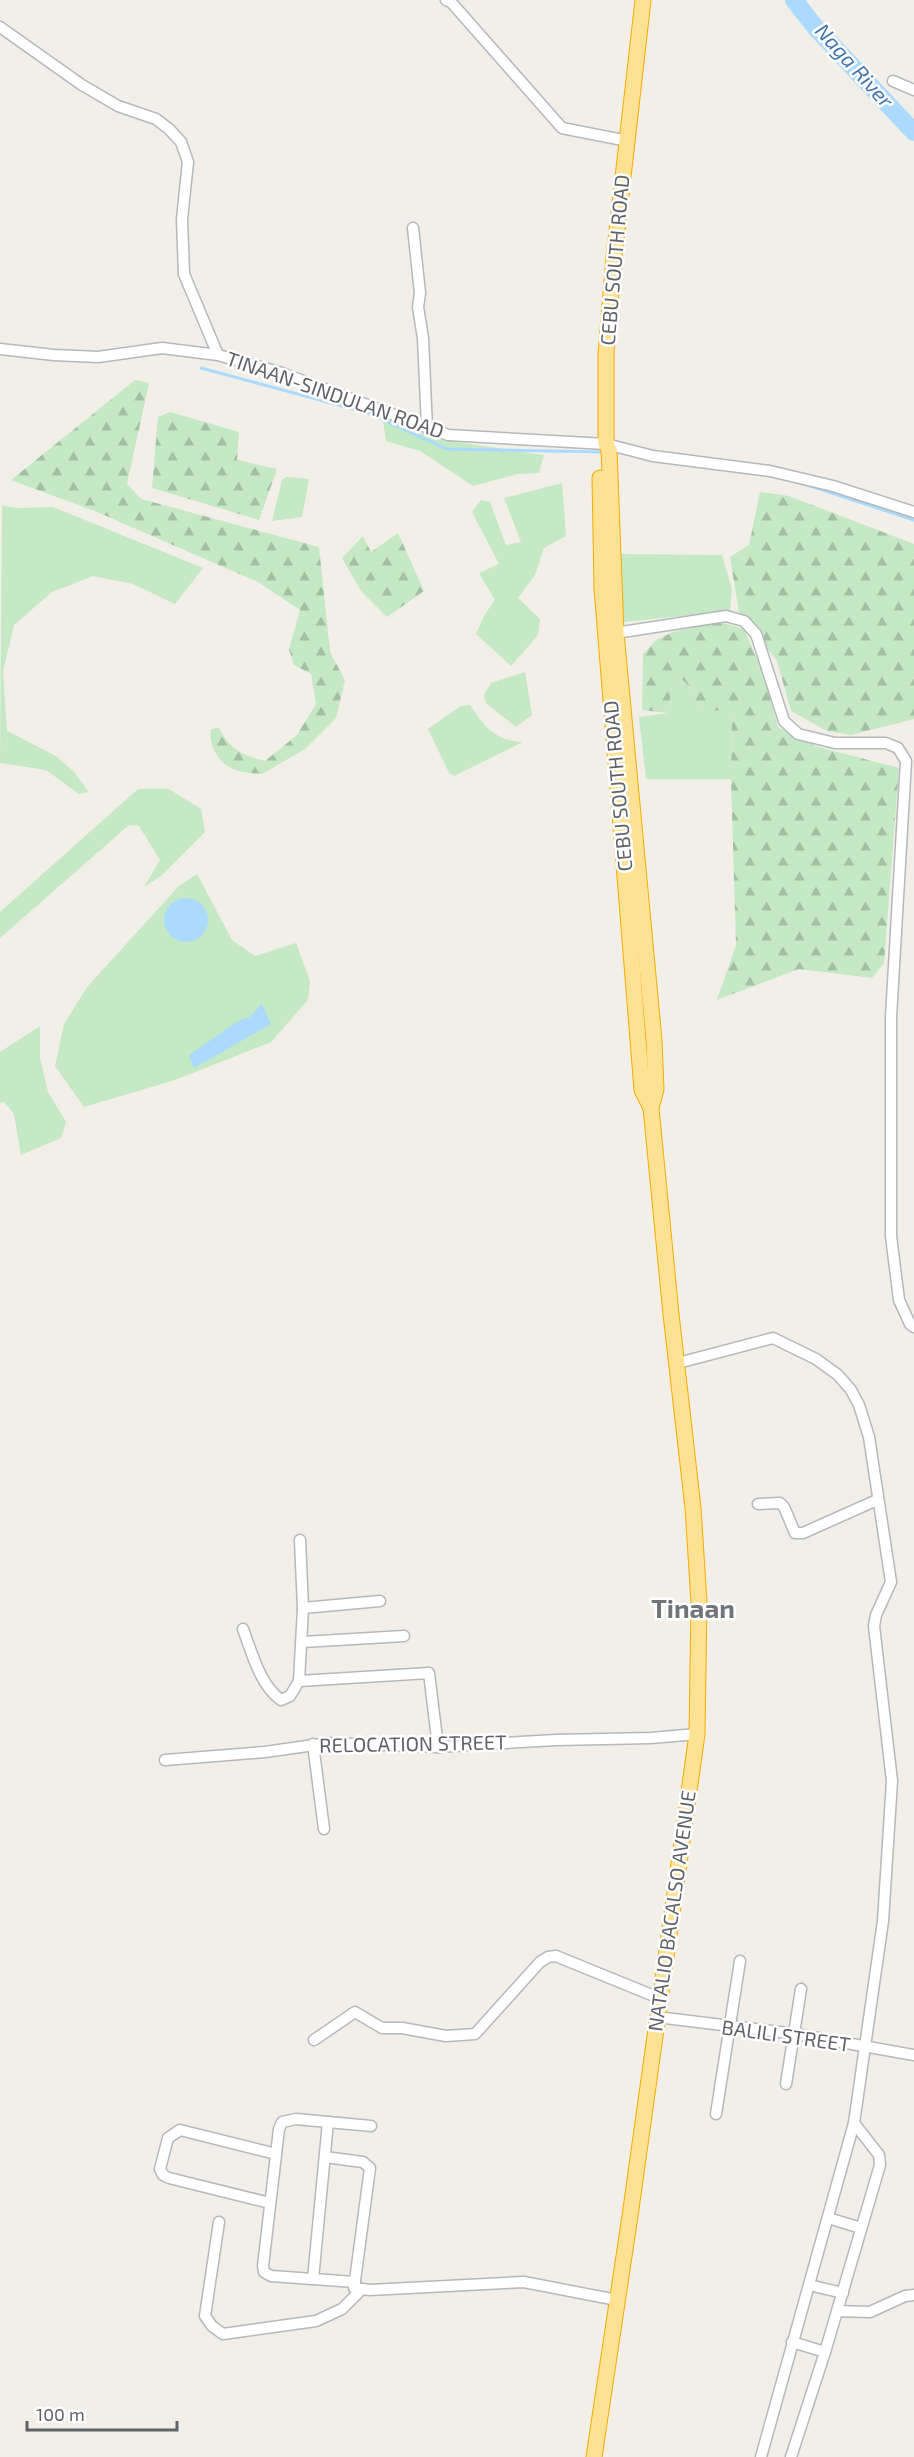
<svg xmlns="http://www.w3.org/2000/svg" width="914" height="2457" viewBox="0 0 914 2457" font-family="'Exo 2',sans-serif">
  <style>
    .green { fill: #c5e8c5 }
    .forest { fill: url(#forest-firs) }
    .water { fill: #aadaff }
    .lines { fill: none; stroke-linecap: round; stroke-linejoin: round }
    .stream { stroke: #aadaff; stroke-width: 3 }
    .river { stroke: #aadaff; stroke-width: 18 }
    .minor-casing { stroke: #b5b8bc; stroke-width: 13 }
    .highway-casing { stroke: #f9ab00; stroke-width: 17 }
    .minor { stroke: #fff; stroke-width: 10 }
    .highway { stroke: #fde293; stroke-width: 15 }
    .labels { text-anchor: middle; stroke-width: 5; stroke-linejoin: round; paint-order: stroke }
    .street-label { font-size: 20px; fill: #5f6368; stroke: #fff }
    .water-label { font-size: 21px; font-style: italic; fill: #4174aa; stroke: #fff }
    .district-label { font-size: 26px; font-weight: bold; fill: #70757a; stroke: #fff }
  </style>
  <defs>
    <pattern id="forest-firs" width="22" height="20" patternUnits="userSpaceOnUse" patternTransform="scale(1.5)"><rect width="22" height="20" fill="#c5e8c5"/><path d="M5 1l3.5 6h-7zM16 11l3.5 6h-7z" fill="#a3c0a4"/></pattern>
  </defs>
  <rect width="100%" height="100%" fill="#f1efe8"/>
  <g class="green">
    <path d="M 382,414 L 409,425 L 430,438 L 544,455 L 539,473 L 517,474 L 473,486 L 420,451 L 386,441 Z"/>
    <path d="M 286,477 L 309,479 L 302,517 L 272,521 L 282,480 Z"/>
    <path d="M 562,483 L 566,536 L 544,548 L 535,575 L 518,598 L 540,619 L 538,635 L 511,666 L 476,634 L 485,614 L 495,600 L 479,573 L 499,564 L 472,512 L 481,500 L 490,502 L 506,545 L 521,542 L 504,498 Z"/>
    <path d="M 2,506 L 20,508 L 53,507 L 203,568 L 175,604 L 133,584 L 93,576 L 52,592 L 14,625 L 3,671 L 7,731 L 56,756 L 74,772 L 89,792 L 79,794 L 46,770 L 0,763 Z"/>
    <path d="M 620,554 L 722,555 L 732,590 L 730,611 L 624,622 Z"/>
    <path d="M 674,671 L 687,684 L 699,712 L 732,708 L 731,779 L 646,779 L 639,717 L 668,713 Z"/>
    <path d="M 525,672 L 532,715 L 516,727 L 486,703 L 484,695 L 491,683 Z"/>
    <path d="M 470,705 C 484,726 495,741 523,742 L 454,776 L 449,773 L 428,729 L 461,706 Z"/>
    <path d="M 138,789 L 169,789 L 201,809 L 205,832 L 161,876 L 144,887 L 160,860 L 139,826 L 129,825 L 0,938 L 0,912 Z"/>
    <path d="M 197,874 L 232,940 L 255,956 L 296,943 L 310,981 L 308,1000 L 271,1042 L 175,1080 L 84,1107 L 55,1066 L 64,1024 L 87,987 L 179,886 Z"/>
    <path d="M 40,1026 L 40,1058 L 48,1092 L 66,1122 L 61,1138 L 21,1155 L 14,1114 L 4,1102 L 0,1103 L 0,1052 Z"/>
  </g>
  <g class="forest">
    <path d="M 135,380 L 149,383 L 127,484 L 141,499 L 319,547 L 330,652 L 345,680 L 336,718 L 305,749 L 262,774 C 253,773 241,773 233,769 C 218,763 208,744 211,729 L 219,728 C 230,749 241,755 265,761 L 297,735 L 316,704 L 311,674 L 294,665 L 289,649 L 300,610 L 258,582 L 97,512 L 11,480 Z"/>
    <path d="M 170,412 L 239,432 L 237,460 L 277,469 L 259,520 L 152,488 L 158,417 Z"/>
    <path d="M 760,492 L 789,496 L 914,544 L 914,719 L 851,735 L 827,731 L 791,711 L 777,661 L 739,613 L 730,557 L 749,545 Z"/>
    <path d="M 398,533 L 424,591 L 387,617 L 361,591 L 342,558 L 363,536 L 371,552 Z"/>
    <path d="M 720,622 L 744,629 L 763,673 L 778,727 L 815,746 L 899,768 L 884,963 L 872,978 L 799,969 L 717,1000 L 736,945 L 731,779 L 732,709 L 699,712 L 687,684 L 674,672 L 668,713 L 642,710 L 643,654 L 656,640 L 673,632 Z"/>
  </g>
  <g class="water">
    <circle cx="186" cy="920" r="22"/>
    <path d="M 262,1004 L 271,1024 L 194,1068 L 189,1055 L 240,1020 L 250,1017 Z"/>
  </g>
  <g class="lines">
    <g class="stream">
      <path d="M 201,368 L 368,413 L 447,449 L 605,452"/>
      <path d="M 807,485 L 914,520"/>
    </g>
    <path class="river" d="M 794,0 L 816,28 L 914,132"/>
    <g class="minor-casing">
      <g id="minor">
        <path d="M 446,0 L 451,2 L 562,128 L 628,141"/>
        <path d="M 0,27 L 82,85 L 118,106 L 156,119 L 169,129 L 181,142 L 188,162 L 182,219 L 184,274 L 218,355"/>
        <path d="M 893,81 L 914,90"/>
        <path d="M 413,228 L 420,293 L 418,307 L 423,338 L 427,428"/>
        <path d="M 0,349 L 54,355 L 98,357 L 162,348 L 218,355 L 282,373 L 448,435 L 606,444 L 653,456 L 770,471 L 833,486 L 914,512"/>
        <path d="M 609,634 L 726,616 L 744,621 L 756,634 L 784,721 L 798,734 L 835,743 L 886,743 L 898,748 L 906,761 L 891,1017 L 891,1236 L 899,1300 L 910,1324 L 914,1327"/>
        <path d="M 678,1363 L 773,1338 L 816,1359 L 838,1375 L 851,1390 L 859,1405 L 869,1437 L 891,1582 L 876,1615 L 874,1626 L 892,1781 L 883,1921 L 854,2123 L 761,2457"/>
        <path d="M 758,1504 L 780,1503 L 784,1507 L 795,1533 L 803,1533 L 877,1500"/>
        <path d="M 300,1540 L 303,1608 L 380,1601"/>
        <path d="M 243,1629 C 252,1653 260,1685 281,1700 L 290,1696 L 299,1681 L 303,1608"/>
        <path d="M 303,1642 L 404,1636"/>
        <path d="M 299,1681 L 429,1673 L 438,1747"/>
        <path d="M 313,1744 L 324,1829"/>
        <path d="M 165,1760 L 265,1752 L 328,1743 L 438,1747 L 556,1740 L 651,1738 L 697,1734"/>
        <path d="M 657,2017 L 796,2034 L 914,2055"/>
        <path d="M 314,2040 L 355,2012 L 382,2028 L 402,2028 L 446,2036 L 475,2034 L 540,1962 L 548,1957 L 556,1956 L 659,1998"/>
        <path d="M 786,2084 L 801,1989"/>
        <path d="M 716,2114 L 740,1961"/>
        <path d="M 325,2157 L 363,2162 L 370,2168 L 354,2288 L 370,2290 L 524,2282 L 617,2300"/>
        <path d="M 270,2203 L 169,2178 L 163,2175 L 160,2169 L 168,2138 L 180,2130 L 276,2154"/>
        <path d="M 828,2218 L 861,2228"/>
        <path d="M 219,2222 L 205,2316 L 212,2326 L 223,2334 L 316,2321 L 342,2309 L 362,2289"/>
        <path d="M 313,2279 L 328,2122"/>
        <path d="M 355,2282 L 271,2276 L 264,2272 L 263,2266 L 279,2129 L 282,2122 L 296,2119 L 371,2126"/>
        <path d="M 809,2285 L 843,2293"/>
        <path d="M 837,2311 L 870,2312 L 905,2296 L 914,2295"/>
        <path d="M 825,2352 L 880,2165 L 879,2155 L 854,2123"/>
        <path d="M 791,2457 L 825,2352 L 792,2342"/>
      </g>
    </g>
    <g class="highway-casing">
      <g id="highway">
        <path d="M 600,478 L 602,588 L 642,1090 L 651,1108"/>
        <path d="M 594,2457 L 630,2216 L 697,1734 L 699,1602 L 693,1508 L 671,1314 L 651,1108 L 656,1089 L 654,1040 L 616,633 L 609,450 L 606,444 L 606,354 L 614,257 L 643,0"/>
      </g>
    </g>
    <use href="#minor" class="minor"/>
    <use href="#highway" class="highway"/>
  </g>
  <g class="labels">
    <g class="street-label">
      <text transform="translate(615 260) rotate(-85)" y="7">CEBU SOUTH ROAD</text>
      <text transform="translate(335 395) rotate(19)" y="7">TINAAN-SINDULAN ROAD</text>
      <text transform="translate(618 786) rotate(-95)" y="7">CEBU SOUTH ROAD</text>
      <text transform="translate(413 1744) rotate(-1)" y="7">RELOCATION STREET</text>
      <text transform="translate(672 1911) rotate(-82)" y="7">NATALIO BACALSO AVENUE</text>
      <text transform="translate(786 2036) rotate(8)" y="7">BALILI STREET</text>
    </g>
    <g class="water-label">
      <text transform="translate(854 66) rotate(48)" y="7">Naga River</text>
    </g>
    <g class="district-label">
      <text x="693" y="1618">Tinaan</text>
    </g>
  </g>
  <path d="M27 2421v9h150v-9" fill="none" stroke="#5f6368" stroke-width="3"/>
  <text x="36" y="2421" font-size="18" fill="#5f6368" stroke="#ffffff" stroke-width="4.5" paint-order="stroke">100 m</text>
</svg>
